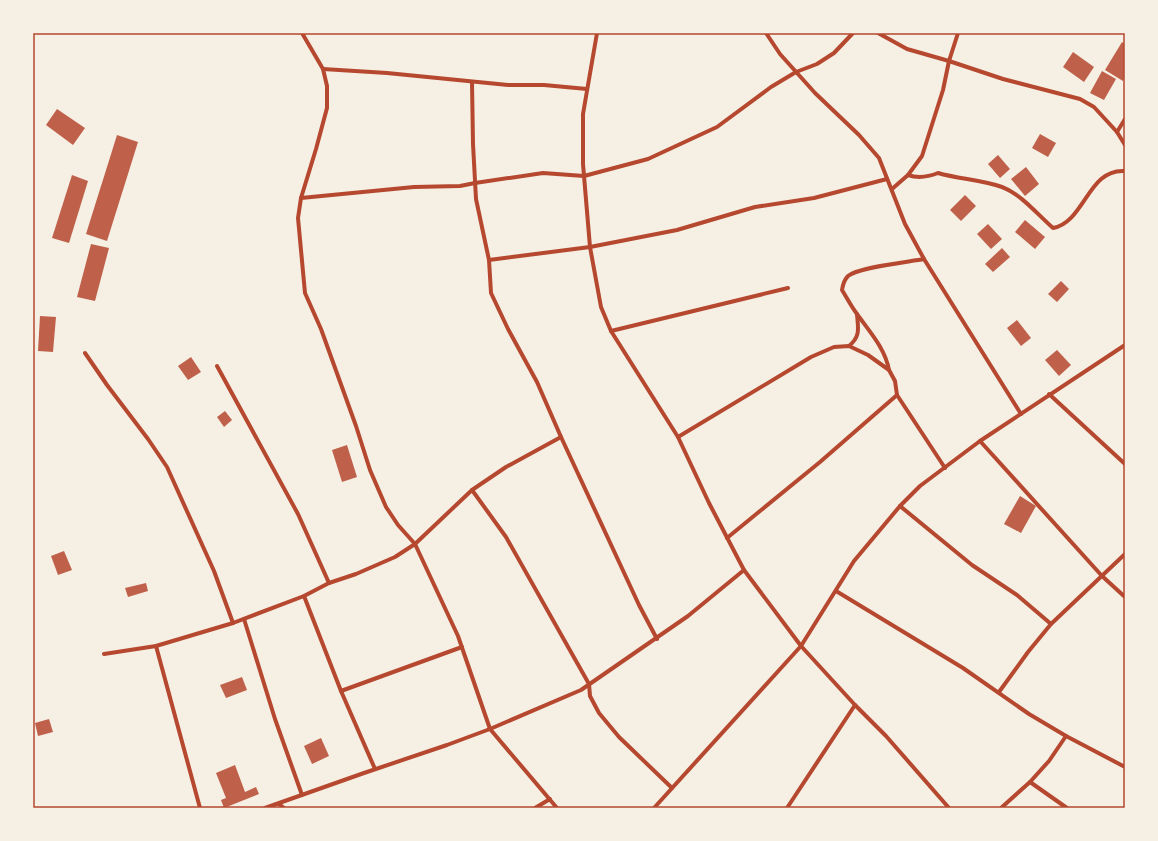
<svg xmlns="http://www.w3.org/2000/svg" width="1158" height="841" viewBox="0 0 1158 841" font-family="'Asap Condensed',sans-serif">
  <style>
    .building { fill: #bf614a }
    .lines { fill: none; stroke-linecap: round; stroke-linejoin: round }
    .minor { stroke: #b5482f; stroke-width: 4 }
    .neatline { fill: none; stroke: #b5482f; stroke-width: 1.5 }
  </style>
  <rect width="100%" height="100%" fill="#f6efe4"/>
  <g class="building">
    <path d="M 1122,42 L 1125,44 L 1125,77 L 1123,81 L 1105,70 Z"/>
    <path d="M 1073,52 L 1094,67 L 1084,82 L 1063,67 Z"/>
    <path d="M 1102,71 L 1116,79 L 1104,100 L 1090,93 Z"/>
    <path d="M 57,109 L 85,128 L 73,145 L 46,125 Z"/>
    <path d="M 1040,134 L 1056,143 L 1048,157 L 1032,148 Z"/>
    <path d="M 117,135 L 138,142 L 107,241 L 86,234 Z"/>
    <path d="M 998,155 L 1010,169 L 1000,178 L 988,164 Z"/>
    <path d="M 1026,167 L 1039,184 L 1025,196 L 1011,179 Z"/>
    <path d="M 72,175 L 88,181 L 69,243 L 52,238 Z"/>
    <path d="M 965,195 L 976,206 L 961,221 L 950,210 Z"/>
    <path d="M 1025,220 L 1045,237 L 1035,249 L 1015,232 Z"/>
    <path d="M 988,224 L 1002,239 L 991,249 L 977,234 Z"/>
    <path d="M 91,244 L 109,248 L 95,301 L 77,297 Z"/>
    <path d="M 1002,248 L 1010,257 L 993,272 L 985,264 Z"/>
    <path d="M 1061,281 L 1069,289 L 1057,302 L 1048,294 Z"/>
    <path d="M 40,316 L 56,317 L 53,352 L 38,351 Z"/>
    <path d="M 1017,320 L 1031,338 L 1021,346 L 1007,328 Z"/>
    <path d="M 1057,350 L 1071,365 L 1059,376 L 1045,360 Z"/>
    <path d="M 191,357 L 201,372 L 188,380 L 178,366 Z"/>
    <path d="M 225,411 L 232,420 L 224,427 L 217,417 Z"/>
    <path d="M 347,445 L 357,477 L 342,482 L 332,450 Z"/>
    <path d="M 1020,496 L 1036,506 L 1021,533 L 1004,524 Z"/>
    <path d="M 64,551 L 72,570 L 58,575 L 51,556 Z"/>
    <path d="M 146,583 L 148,591 L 128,597 L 125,588 Z"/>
    <path d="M 242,677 L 247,690 L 226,698 L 220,685 Z"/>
    <path d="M 49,719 L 53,732 L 38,736 L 35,723 Z"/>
    <path d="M 321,738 L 329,756 L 312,764 L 304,746 Z"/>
    <path d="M 235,765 L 245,792 L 256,787 L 259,794 L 224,808 L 221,800 L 226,798 L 216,773 Z"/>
  </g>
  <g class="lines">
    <g class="minor">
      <path d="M 302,33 L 323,69 L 327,86 L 327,108 L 316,149 L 301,198 L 298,218 L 305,293 L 321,329 L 356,426 L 370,470 L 386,507 L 398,525 L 415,544 L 458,636 L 490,729 L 557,808"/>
      <path d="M 597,33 L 583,114 L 583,164 L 590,247 L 601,307 L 611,331 L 678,437 L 709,503 L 744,570 L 801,646 L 855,705 L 886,736 L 949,808"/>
      <path d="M 766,33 L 780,54 L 815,93 L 859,135 L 879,158 L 905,224 L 924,259 L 1021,414"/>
      <path d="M 878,33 L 907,49 L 949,61 L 1003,79 L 1080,99 L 1094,107 L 1117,132 L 1125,145"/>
      <path d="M 323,69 L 387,73 L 508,85 L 544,85 L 587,89"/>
      <path d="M 472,82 L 473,144 L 476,199 L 489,260 L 491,293 L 508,329 L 537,382 L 561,437 L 639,605 L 657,639"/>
      <path d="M 1117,132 L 1125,119"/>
      <path d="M 908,175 C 919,179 928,177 938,173 C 959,179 982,180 1002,187 C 1021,194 1038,215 1053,228 C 1085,222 1088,168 1125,171"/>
      <path d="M 892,189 L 908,175 L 922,156 L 943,90 L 949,61 L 958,33"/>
      <path d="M 301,198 L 414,187 L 460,186 L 475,183 L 543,173 L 584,176 L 648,159 L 717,127 L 771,87 L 796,72 L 817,64 L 834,53 L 853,33"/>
      <path d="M 489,260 L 590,247 L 677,230 L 755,207 L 814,198 L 887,179"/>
      <path d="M 611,331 L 788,288"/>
      <path d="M 849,346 C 861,336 858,328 857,314"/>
      <path d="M 85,353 L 107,385 L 148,439 L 167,467 L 214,571 L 233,623"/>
      <path d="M 217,366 L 298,514 L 329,583"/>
      <path d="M 889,370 C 885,348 869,331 857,314 C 851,306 847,298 842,290 C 843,284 844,280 848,276 C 859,267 908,262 924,259"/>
      <path d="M 1049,394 L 1125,464"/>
      <path d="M 678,437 L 811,357 L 834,347 L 849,346 L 868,355 L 889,370 L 895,381 L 897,395 L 945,468"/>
      <path d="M 980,441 L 1102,576 L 1125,597"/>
      <path d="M 472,490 L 506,537 L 589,684 L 590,696 L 599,713 L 619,737 L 672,788"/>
      <path d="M 900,506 L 972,565 L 1017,595 L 1051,624"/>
      <path d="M 727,538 L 820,462 L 897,395"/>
      <path d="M 836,591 L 963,668 L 1029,714 L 1066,736 L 1125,767"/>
      <path d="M 304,596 L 341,691 L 375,769"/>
      <path d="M 244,619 L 275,719 L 302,795"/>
      <path d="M 156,646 L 200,808"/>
      <path d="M 104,654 L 156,646 L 233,623 L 304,596 L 329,583 L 356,574 L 395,557 L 415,544 L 472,490 L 506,467 L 561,437"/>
      <path d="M 341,691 L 462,647"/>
      <path d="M 999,692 L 1028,652 L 1051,624 L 1125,554"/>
      <path d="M 1030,782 L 1067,808"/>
      <path d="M 279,804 L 284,808"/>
      <path d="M 265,808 L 364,773 L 447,745 L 490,729 L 581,690 L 688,616 L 744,570"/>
      <path d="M 535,808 L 550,799"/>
      <path d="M 654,808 L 801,646 L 854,561 L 900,506 L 920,486 L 980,441 L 1125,345"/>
      <path d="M 787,808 L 855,705"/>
      <path d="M 1001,808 L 1030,782 L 1049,761 L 1066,736"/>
    </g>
  </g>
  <rect width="1158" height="841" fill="none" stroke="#f6efe4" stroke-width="68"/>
  <rect x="34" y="34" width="1090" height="773" class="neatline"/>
</svg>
